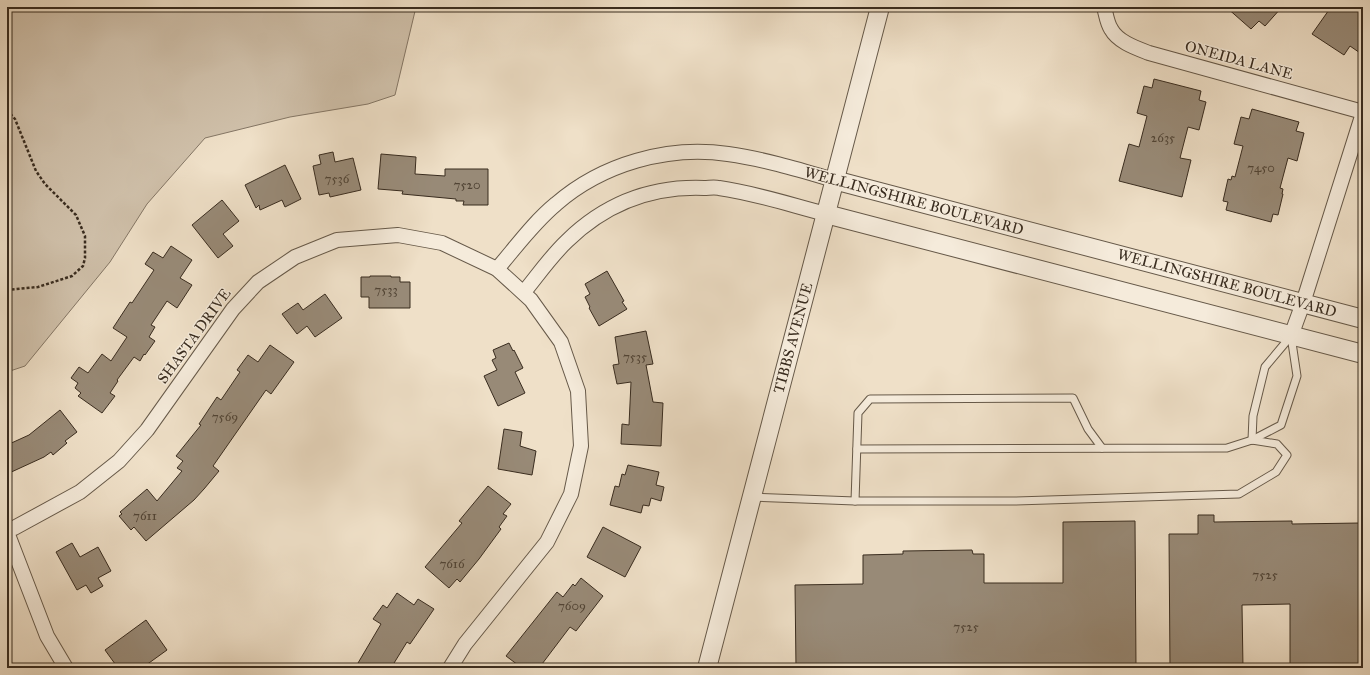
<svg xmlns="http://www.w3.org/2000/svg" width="1370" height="675" viewBox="0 0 1370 675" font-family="'IM FELL Great Primer',serif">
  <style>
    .green { fill: #d0c1ab; stroke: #847665 }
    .building { fill: #988a77; stroke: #392c1f }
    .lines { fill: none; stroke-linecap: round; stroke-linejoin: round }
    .service-casing { stroke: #665949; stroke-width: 9 }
    .minor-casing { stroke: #665949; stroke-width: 16 }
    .tertiary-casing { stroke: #665949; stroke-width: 20 }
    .path { stroke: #392c1f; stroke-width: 2.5; stroke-dasharray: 3 2; stroke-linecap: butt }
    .service { stroke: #f5ebdb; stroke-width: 7 }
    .minor { stroke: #f5ebdb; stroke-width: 14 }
    .tertiary { stroke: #f5ebdb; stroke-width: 18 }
    .labels { text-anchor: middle; stroke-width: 3; stroke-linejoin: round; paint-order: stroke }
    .number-label { font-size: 13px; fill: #514435 }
    .street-label { font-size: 15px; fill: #392c1f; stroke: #f5ebdb }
  </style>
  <rect width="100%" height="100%" fill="#efe0c8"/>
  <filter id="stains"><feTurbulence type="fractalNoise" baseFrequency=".005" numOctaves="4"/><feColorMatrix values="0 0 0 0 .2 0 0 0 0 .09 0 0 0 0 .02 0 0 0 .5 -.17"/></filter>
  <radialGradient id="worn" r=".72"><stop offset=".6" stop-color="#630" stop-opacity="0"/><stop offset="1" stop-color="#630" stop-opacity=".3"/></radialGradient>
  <path class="green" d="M 7,7 L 416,7 L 395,95 L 368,104 L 290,117 L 205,138 L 147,204 L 110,262 L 25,366 L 7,372 Z"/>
  <g class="building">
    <path d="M 1226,7 L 1282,7 L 1265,26 L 1259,21 L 1251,29 Z"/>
    <path d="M 1331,7 L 1363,7 L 1363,55 L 1350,46 L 1344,55 L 1312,34 Z"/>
    <path d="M 1154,79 L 1201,91 L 1199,100 L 1206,102 L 1199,130 L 1188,127 L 1180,158 L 1191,160 L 1182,197 L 1119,181 L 1129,144 L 1139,147 L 1147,116 L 1137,113 L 1144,86 L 1152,88 Z"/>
    <path d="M 1252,109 L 1299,122 L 1296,131 L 1304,133 L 1297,161 L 1288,158 L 1280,188 L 1283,189 L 1282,194 L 1283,194 L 1278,215 L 1273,214 L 1271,222 L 1226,210 L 1228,202 L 1223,201 L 1228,179 L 1231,180 L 1232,176 L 1235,177 L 1243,146 L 1234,144 L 1241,117 L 1249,119 Z"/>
    <path d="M 333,152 L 335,162 L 353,158 L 361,190 L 330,197 L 329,193 L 319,195 L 313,166 L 321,164 L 319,155 Z"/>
    <path d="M 381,154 L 416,157 L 415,174 L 445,176 L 445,169 L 488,169 L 488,205 L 463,205 L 464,201 L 456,201 L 456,199 L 402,194 L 403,191 L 378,189 Z"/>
    <path d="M 285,165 L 301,199 L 285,207 L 282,200 L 260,210 L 259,205 L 256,208 L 245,185 Z"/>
    <path d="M 222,200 L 239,221 L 223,234 L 233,246 L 218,258 L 192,225 Z"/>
    <path d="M 171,246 L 192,260 L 180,278 L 192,285 L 177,308 L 167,301 L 151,325 L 155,327 L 149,337 L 155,341 L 145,355 L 144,354 L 140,361 L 134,357 L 117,380 L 118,381 L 110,393 L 115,396 L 102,413 L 78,396 L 81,393 L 75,388 L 78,383 L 71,378 L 79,367 L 88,373 L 102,354 L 111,361 L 127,337 L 113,328 L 130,302 L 132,303 L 154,270 L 145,264 L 153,252 L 163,258 Z"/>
    <path d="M 607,271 L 624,301 L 622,302 L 627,309 L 599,326 L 589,308 L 590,307 L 585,297 L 590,294 L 585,284 Z"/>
    <path d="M 370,276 L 391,276 L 391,277 L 400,277 L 400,282 L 410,282 L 410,308 L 369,308 L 369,297 L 361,297 L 361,277 L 370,277 Z"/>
    <path d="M 325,294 L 342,318 L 315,337 L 307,326 L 297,334 L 282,314 L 298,303 L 303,310 Z"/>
    <path d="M 646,331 L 653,364 L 646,365 L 653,402 L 663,403 L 661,446 L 621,444 L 622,424 L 629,425 L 631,382 L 617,384 L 613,365 L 619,364 L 615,337 Z"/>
    <path d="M 509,343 L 513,351 L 514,350 L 523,368 L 515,372 L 525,393 L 498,406 L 484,376 L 497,370 L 492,360 L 496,358 L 493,350 Z"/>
    <path d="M 270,345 L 294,362 L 271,394 L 266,390 L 213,466 L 219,471 L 204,489 L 194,500 L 146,541 L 134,527 L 131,530 L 119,516 L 122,514 L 120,512 L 147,489 L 157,501 L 182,471 L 177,468 L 183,461 L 176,456 L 201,425 L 199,424 L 217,397 L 221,400 L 240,372 L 237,370 L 248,355 L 258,362 Z"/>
    <path d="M 60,410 L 77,432 L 65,441 L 67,443 L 53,455 L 51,452 L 44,457 L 7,474 L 7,445 L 29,435 Z"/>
    <path d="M 504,429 L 522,432 L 520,446 L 536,451 L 532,475 L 498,469 Z"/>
    <path d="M 628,465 L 659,472 L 656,485 L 664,487 L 661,501 L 651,498 L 649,506 L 643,505 L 641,513 L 610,505 L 615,486 L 619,487 L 622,474 L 625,475 Z"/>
    <path d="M 488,486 L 511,504 L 503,514 L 507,516 L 499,527 L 501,529 L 479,559 L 460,582 L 457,579 L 449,588 L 425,567 L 462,523 L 459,521 Z"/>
    <path d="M 1198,515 L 1214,515 L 1214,522 L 1292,521 L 1292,524 L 1360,523 L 1361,668 L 1290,668 L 1290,604 L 1242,605 L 1243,668 L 1170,668 L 1169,534 L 1198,534 Z"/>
    <path d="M 1135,521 L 1136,668 L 796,668 L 795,585 L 863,584 L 863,555 L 903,554 L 903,551 L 972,550 L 973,554 L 984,554 L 984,583 L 1063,583 L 1063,522 Z"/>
    <path d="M 603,527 L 641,547 L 625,577 L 587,557 Z"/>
    <path d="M 72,543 L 80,557 L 98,547 L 111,571 L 98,578 L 103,586 L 91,593 L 86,585 L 77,590 L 56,552 Z"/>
    <path d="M 581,578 L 603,596 L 576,631 L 570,627 L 539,668 L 522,668 L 506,656 L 557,592 L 563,597 L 573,584 L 575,586 Z"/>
    <path d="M 397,593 L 414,605 L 418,599 L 434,609 L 410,644 L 407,642 L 391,668 L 365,668 L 358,663 L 381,624 L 373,619 L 383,605 L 387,608 Z"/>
    <path d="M 146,620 L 167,650 L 142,668 L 118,668 L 105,650 Z"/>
  </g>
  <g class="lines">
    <g class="service-casing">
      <g id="service">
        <path d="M 1252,440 L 1253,416 L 1265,367 L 1291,336"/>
        <path d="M 857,449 L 1227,448 L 1252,440 L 1281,425 L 1297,376 L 1291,336"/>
        <path d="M 752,497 L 855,501 L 1015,501 L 1239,494 L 1276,472 L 1287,455 L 1277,444 L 1252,440"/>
        <path d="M 855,501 L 858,413 L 870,399 L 1073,398 L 1088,429 L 1102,448"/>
      </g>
    </g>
    <g class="minor-casing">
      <g id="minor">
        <path d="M 1104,7 C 1106,14 1107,23 1111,29 C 1118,42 1136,48 1149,53 L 1363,112"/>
        <path d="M 497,269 C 516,247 533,223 556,204 C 602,164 668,145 728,154 C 764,159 800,170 834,180"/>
        <path d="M 524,292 C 538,275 551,256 567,241 C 605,204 652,186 704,188 C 709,188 714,187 719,188 C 755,193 791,205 826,214"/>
        <path d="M 1291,336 L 1303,303 L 1363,113"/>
        <path d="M 7,530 L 14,528 L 80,492 L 119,461 L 147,430 L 233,309 L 258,282 L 295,257 L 337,240 L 398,235 L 442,243 L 497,269 L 531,300 L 561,342 L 578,391 L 581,446 L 571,494 L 547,542 L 465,644 L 450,668"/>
        <path d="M 7,532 L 47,636 L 66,668"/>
      </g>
    </g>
    <g class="tertiary-casing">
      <g id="tertiary">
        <path d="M 834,180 L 1363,319"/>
        <path d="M 826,214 L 1363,354"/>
        <path d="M 707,668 L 880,7"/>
      </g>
    </g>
    <path class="path" d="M 7,110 L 15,119 L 36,171 L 45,184 L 76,215 L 85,236 L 85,258 L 83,266 L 72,276 L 38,287 L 7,290"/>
    <use href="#service" class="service"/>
    <use href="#minor" class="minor"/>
    <use href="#tertiary" class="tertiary"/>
  </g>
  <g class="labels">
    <g class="number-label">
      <text x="1163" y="142">2635</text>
      <text x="1261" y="172">7450</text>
      <text x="337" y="183">7536</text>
      <text x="467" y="189">7520</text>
      <text x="386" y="294">7533</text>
      <text x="635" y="361">7535</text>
      <text x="225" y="421">7569</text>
      <text x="145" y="520">7611</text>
      <text x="452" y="568">7616</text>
      <text x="1265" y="579">7525</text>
      <text x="572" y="610">7609</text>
      <text x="966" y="631">7525</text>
    </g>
    <g class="street-label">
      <text transform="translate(1239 60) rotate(15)" y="5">ONEIDA LANE</text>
      <text transform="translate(914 201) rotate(15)" y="5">WELLINGSHIRE BOULEVARD</text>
      <text transform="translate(1227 283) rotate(15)" y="5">WELLINGSHIRE BOULEVARD</text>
      <text transform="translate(194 336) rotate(-54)" y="5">SHASTA DRIVE</text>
      <text transform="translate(793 338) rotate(-75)" y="5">TIBBS AVENUE</text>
    </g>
  </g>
  <rect width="1370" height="675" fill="none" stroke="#efe0c8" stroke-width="24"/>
  <rect x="8" y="8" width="1354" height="659" fill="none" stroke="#392c1f" stroke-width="2"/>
  <rect x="12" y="12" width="1346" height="651" fill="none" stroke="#392c1f"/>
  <rect width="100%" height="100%" filter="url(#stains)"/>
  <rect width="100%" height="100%" fill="url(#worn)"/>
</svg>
